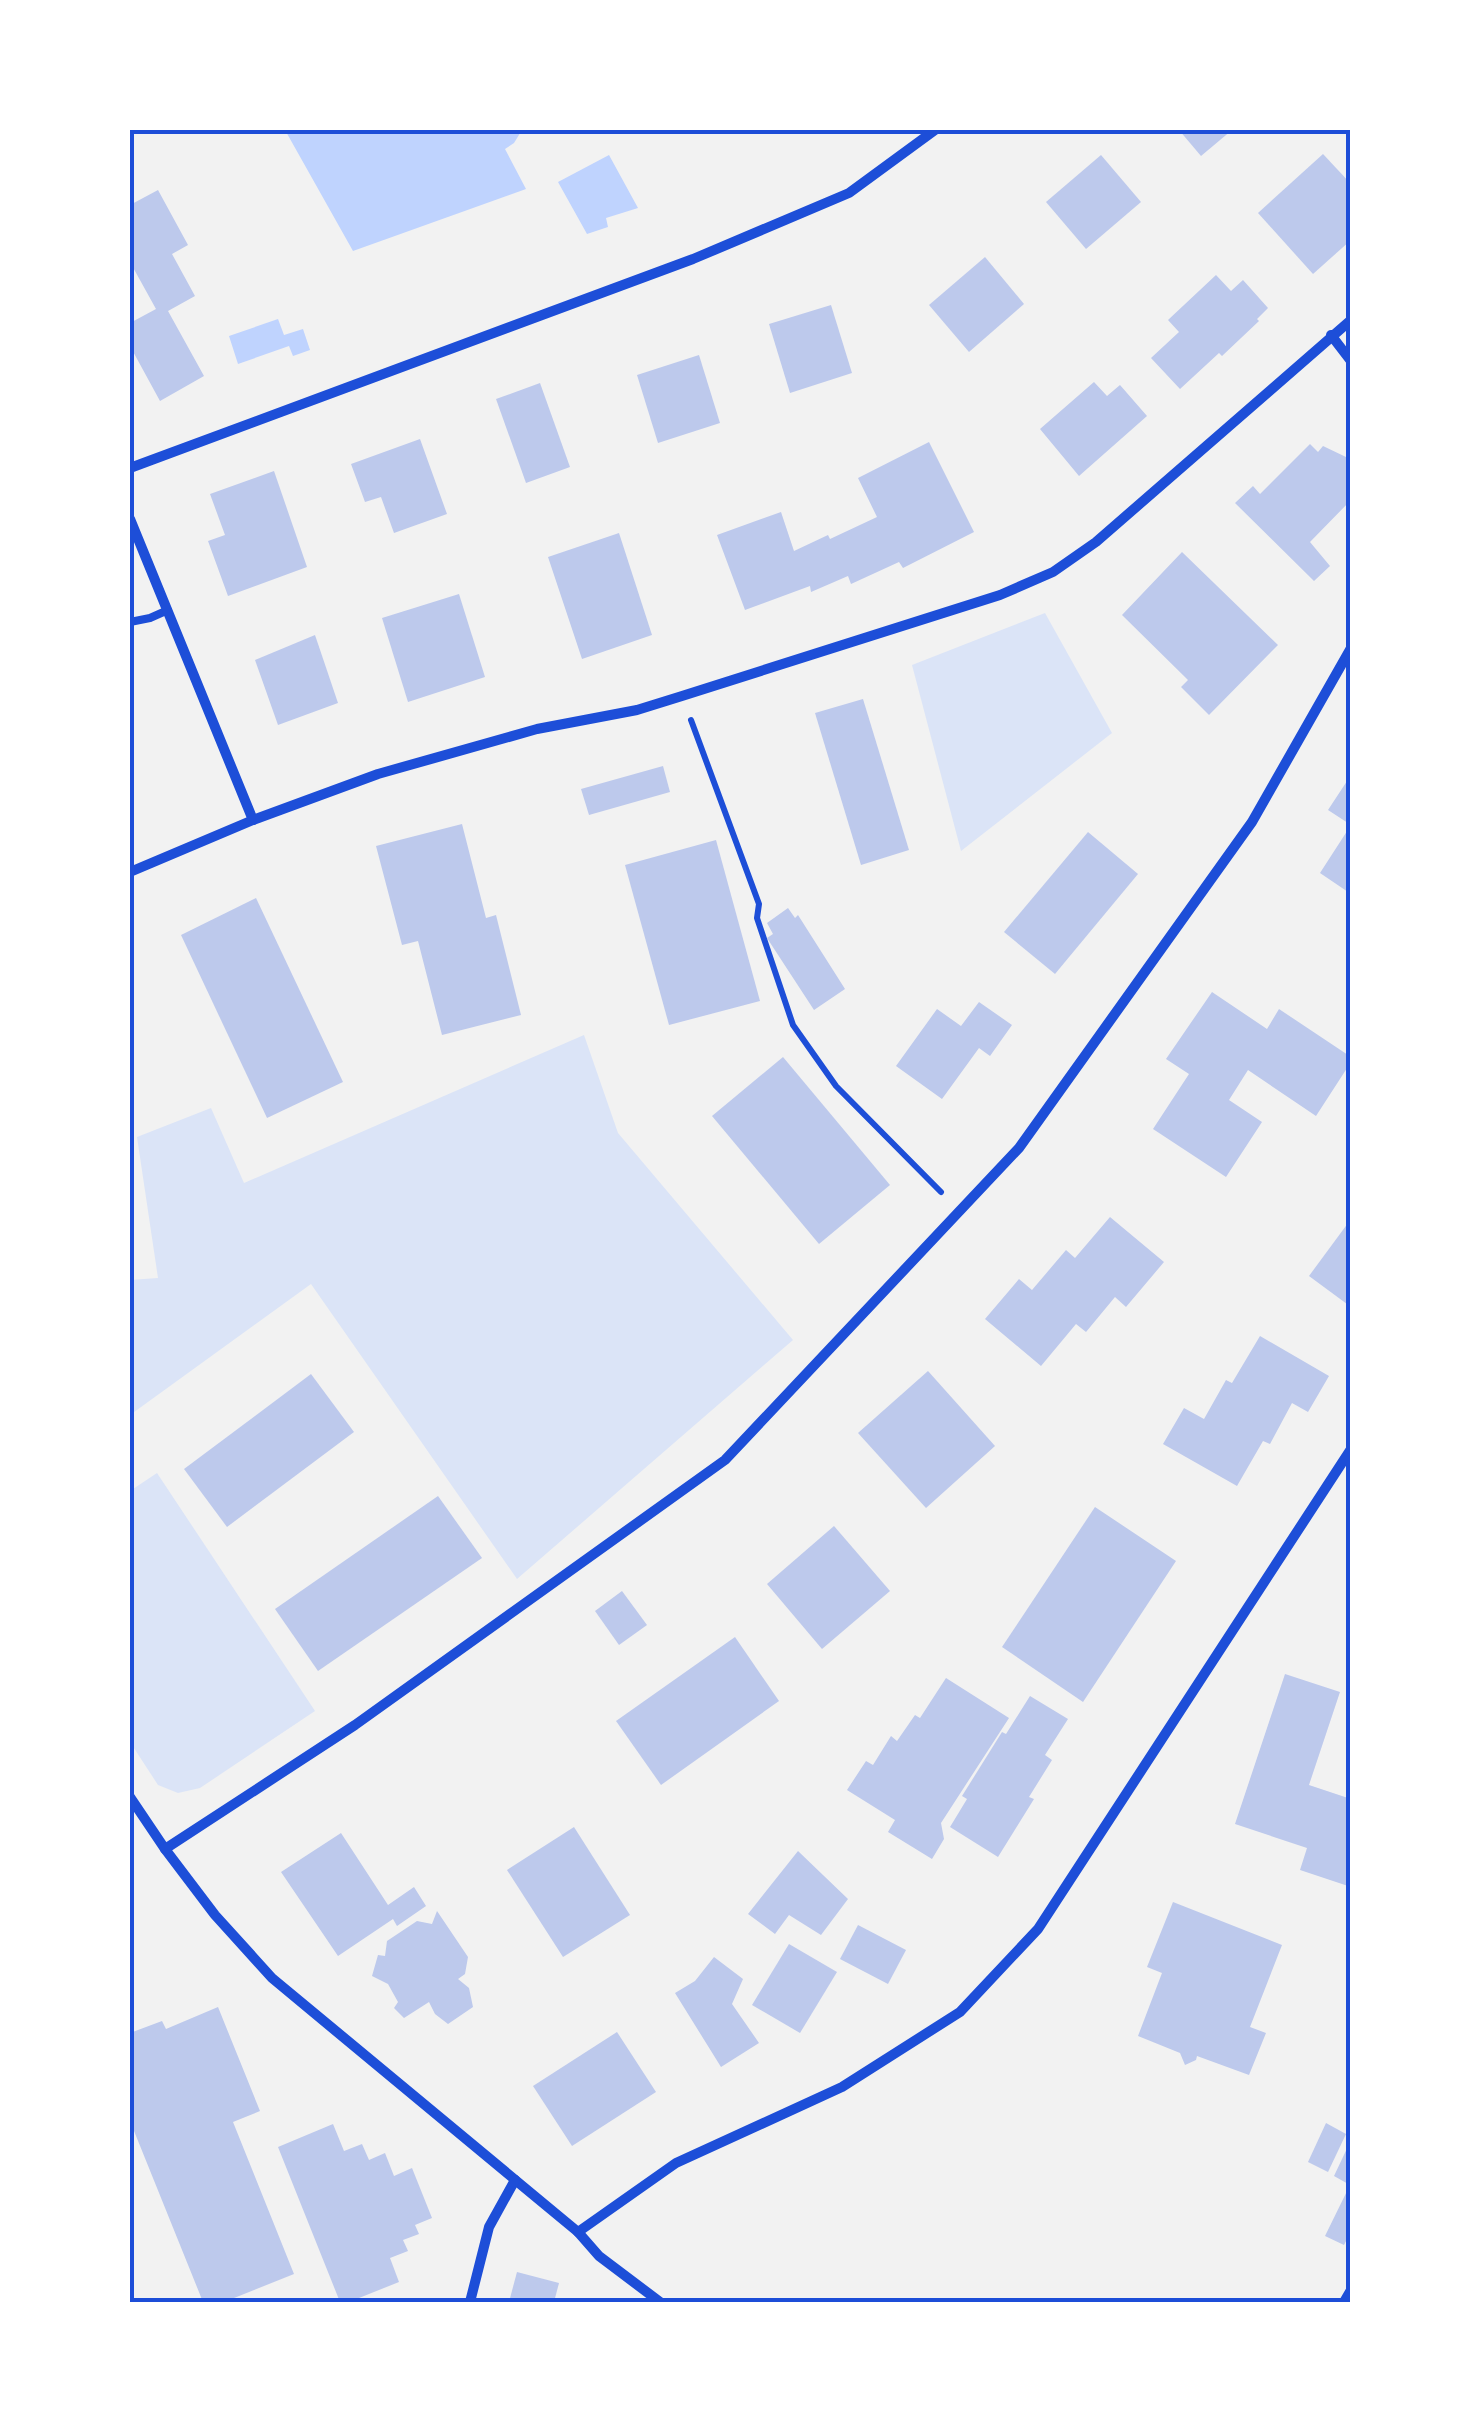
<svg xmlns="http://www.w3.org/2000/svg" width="1481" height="2432" viewBox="0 0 1481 2432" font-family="'Noto Sans',sans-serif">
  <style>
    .green { fill: #dbe4f7 }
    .water { fill: #bfd3fe }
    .building { fill: #bdc9ec }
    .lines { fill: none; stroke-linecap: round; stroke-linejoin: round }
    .path { stroke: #1d4ed8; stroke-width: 6 }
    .service { stroke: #1d4ed8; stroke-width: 8 }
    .minor { stroke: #1d4ed8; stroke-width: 10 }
    .neatline { fill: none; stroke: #1d4ed8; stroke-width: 4 }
  </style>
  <rect width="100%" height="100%" fill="#f2f2f2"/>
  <g class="green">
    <path d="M 1045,613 L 1112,733 L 961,851 L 912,665 Z"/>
    <path d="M 584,1035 L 618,1133 L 793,1340 L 517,1579 L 311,1284 L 130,1415 L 130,1280 L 158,1278 L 137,1137 L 211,1108 L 244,1183 Z"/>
    <path d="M 157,1473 L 315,1711 L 200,1788 L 178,1793 L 158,1785 L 130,1742 L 130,1491 Z"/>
  </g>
  <g class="water">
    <path d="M 285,130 L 522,130 L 514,143 L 505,149 L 526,189 L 353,251 Z"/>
    <path d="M 609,155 L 638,208 L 606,218 L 608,227 L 587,234 L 558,182 Z"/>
    <path d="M 278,319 L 284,335 L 303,329 L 310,350 L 293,356 L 289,346 L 238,364 L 229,336 Z"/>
  </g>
  <g class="building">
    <path d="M 1179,130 L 1232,130 L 1201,156 Z"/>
    <path d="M 1323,154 L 1351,184 L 1351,240 L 1313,274 L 1258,213 Z"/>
    <path d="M 1101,155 L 1141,202 L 1086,249 L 1046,202 Z"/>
    <path d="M 158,190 L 188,245 L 172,254 L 195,296 L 168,311 L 204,376 L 160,401 L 130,346 L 130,323 L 156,309 L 130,262 L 130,205 Z"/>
    <path d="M 985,257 L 1024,304 L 969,352 L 929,305 Z"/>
    <path d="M 1216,275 L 1231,291 L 1243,280 L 1268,308 L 1257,319 L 1259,321 L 1222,356 L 1219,353 L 1180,389 L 1151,358 L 1179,332 L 1168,320 Z"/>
    <path d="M 831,305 L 852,373 L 790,393 L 769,324 Z"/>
    <path d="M 699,355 L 720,423 L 658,443 L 637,375 Z"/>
    <path d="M 1094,382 L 1107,396 L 1120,385 L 1147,416 L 1079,476 L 1040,429 Z"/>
    <path d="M 540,383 L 570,467 L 526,483 L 496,399 Z"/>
    <path d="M 420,439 L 447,514 L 394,533 L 381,497 L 365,502 L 351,464 Z"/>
    <path d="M 929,442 L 974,532 L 903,568 L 899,562 L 851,584 L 848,576 L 811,592 L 810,586 L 745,610 L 717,535 L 781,512 L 794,551 L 828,535 L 830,539 L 877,517 L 858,478 Z"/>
    <path d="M 1310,444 L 1318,452 L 1323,446 L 1346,457 L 1351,482 L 1351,500 L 1310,542 L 1330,566 L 1314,581 L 1235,503 L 1253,486 L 1260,494 Z"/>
    <path d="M 274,471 L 307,567 L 228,596 L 208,541 L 225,535 L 210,494 Z"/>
    <path d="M 619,533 L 652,635 L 582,659 L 548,557 Z"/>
    <path d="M 1182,552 L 1278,645 L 1209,715 L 1181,687 L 1188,680 L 1122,615 Z"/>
    <path d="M 459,594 L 485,677 L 408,702 L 382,618 Z"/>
    <path d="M 315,635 L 338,703 L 278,725 L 255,660 Z"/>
    <path d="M 863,699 L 909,850 L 861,865 L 815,713 Z"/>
    <path d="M 663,766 L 670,792 L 589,815 L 581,789 Z"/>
    <path d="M 1351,775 L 1351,894 L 1320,873 L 1351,825 L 1328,810 Z"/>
    <path d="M 462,824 L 486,918 L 496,915 L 521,1015 L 442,1035 L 418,941 L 402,945 L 376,846 Z"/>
    <path d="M 1088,832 L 1138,874 L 1055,974 L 1004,932 Z"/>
    <path d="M 716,840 L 760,1001 L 669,1025 L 625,865 Z"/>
    <path d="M 256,898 L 343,1082 L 267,1118 L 181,935 Z"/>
    <path d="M 788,908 L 795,918 L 798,915 L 845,989 L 814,1010 L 767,938 L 773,934 L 767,923 Z"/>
    <path d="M 1212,992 L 1267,1029 L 1279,1009 L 1351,1057 L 1351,1062 L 1316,1116 L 1248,1070 L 1229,1100 L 1262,1122 L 1226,1177 L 1153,1129 L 1189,1074 L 1166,1059 Z"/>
    <path d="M 979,1002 L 1012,1025 L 990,1056 L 979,1048 L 942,1099 L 896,1066 L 937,1009 L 961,1026 Z"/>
    <path d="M 783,1057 L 890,1185 L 819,1244 L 712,1116 Z"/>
    <path d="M 1110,1217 L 1164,1262 L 1126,1307 L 1115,1297 L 1086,1332 L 1076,1324 L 1041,1366 L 985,1319 L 1019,1279 L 1032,1290 L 1066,1250 L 1075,1258 Z"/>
    <path d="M 1351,1219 L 1351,1307 L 1309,1276 Z"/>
    <path d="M 1260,1336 L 1329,1376 L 1308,1412 L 1292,1403 L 1270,1444 L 1263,1441 L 1237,1486 L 1163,1444 L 1184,1408 L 1204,1419 L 1226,1380 L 1232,1383 Z"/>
    <path d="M 928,1371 L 995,1446 L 926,1508 L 858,1433 Z"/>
    <path d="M 311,1374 L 354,1432 L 227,1527 L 184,1469 Z"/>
    <path d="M 438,1496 L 482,1558 L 318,1671 L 275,1609 Z"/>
    <path d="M 1095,1507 L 1176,1561 L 1083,1702 L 1002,1647 Z"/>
    <path d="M 834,1526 L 890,1591 L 822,1649 L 767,1584 Z"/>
    <path d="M 622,1591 L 647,1625 L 619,1645 L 595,1611 Z"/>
    <path d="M 735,1637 L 779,1701 L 661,1785 L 616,1721 Z"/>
    <path d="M 1285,1674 L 1340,1692 L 1309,1785 L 1351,1799 L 1351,1887 L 1300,1870 L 1307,1848 L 1235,1824 Z"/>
    <path d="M 946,1678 L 1009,1718 L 941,1823 L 944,1839 L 932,1859 L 888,1832 L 895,1820 L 847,1790 L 866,1761 L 873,1765 L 891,1736 L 897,1741 L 915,1715 L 920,1718 Z"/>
    <path d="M 1030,1696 L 1068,1719 L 1045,1755 L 1052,1760 L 1029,1797 L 1034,1799 L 998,1857 L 950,1827 L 967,1799 L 962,1796 L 1002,1732 L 1006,1734 Z"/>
    <path d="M 574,1827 L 630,1915 L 563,1957 L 507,1870 Z"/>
    <path d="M 341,1833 L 388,1905 L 414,1887 L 426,1906 L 397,1926 L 393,1919 L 338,1956 L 281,1872 Z"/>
    <path d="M 798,1851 L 848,1899 L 821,1935 L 789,1915 L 775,1934 L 748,1914 Z"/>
    <path d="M 1173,1902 L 1282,1945 L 1250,2027 L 1266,2033 L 1249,2075 L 1197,2056 L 1196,2060 L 1185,2065 L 1180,2053 L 1138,2036 L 1162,1973 L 1147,1967 Z"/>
    <path d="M 437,1911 L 468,1957 L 465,1974 L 458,1979 L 469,1988 L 473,2007 L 448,2024 L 435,2014 L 429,2002 L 404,2018 L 394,2008 L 398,2002 L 388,1984 L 372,1976 L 378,1955 L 385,1956 L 387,1941 L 417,1921 L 432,1924 Z"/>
    <path d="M 858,1925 L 906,1950 L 888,1984 L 840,1959 Z"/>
    <path d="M 789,1944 L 837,1972 L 800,2033 L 752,2005 Z"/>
    <path d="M 714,1957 L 743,1979 L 732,2004 L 759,2043 L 721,2067 L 675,1993 L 695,1981 Z"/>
    <path d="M 218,2007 L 260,2111 L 233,2122 L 294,2274 L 224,2302 L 203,2302 L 130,2121 L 130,2033 L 162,2021 L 166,2029 Z"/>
    <path d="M 617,2032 L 656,2092 L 572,2146 L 533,2086 Z"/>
    <path d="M 1326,2123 L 1346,2134 L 1328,2172 L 1308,2162 Z"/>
    <path d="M 333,2124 L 344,2151 L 362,2144 L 369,2160 L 385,2153 L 394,2176 L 412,2168 L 432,2218 L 415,2225 L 419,2234 L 403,2240 L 408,2251 L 390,2258 L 399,2282 L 349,2302 L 340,2302 L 278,2147 Z"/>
    <path d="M 1351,2140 L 1351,2231 L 1344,2245 L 1325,2236 L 1350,2185 L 1334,2176 Z"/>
    <path d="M 517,2272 L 559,2283 L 554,2302 L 509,2302 Z"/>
  </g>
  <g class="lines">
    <path class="path" d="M 691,720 L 759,904 L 757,918 L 793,1025 L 836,1086 L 941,1192"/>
    <path class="service" d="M 130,622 L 150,618 L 168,610"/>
    <g class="minor">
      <path d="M 1331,335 L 1351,361"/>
      <path d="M 130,468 L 693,259 L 849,193 L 935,130"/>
      <path d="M 130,519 L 253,820"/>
      <path d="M 130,872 L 253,820 L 378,774 L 537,729 L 637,710 L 682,696 L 1000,595 L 1053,572 L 1096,542 L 1351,320"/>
      <path d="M 130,1797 L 165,1849 L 215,1915 L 272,1978 L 578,2232 L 599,2256 L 660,2302"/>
      <path d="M 165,1849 L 355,1725 L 725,1460 L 1019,1148 L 1252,822 L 1351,648"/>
      <path d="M 578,2232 L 676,2163 L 842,2087 L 960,2012 L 1038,1929 L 1351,1449"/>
      <path d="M 470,2302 L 489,2227 L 515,2180"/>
      <path d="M 1344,2302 L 1351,2290"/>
    </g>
  </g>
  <rect width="1481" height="2432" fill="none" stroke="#ffffff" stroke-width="265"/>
  <rect x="132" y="132" width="1216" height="2168" class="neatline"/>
</svg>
